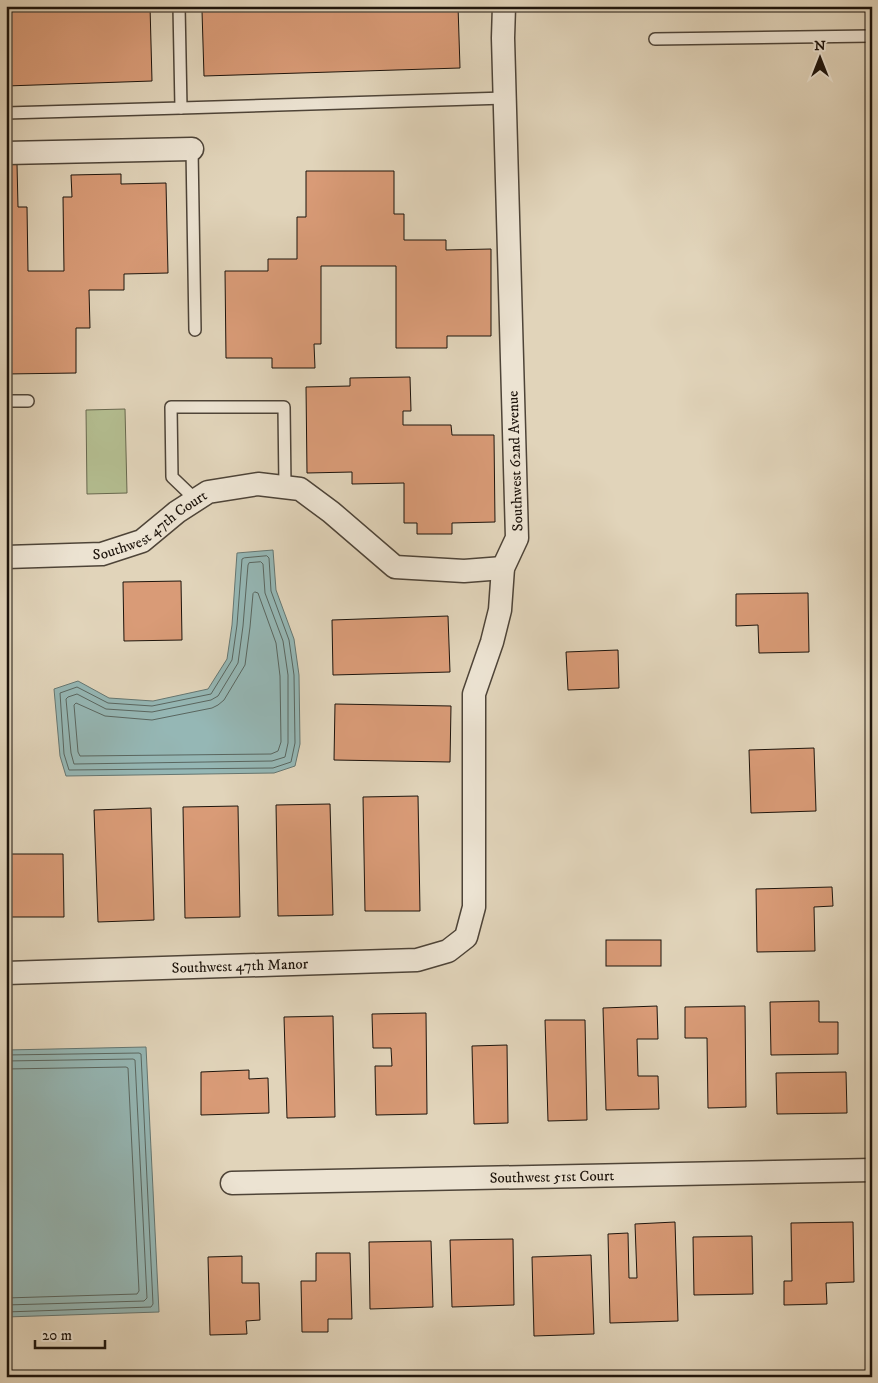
<svg xmlns="http://www.w3.org/2000/svg" width="878" height="1383" viewBox="0 0 878 1383" font-family="'IM FELL DW Pica',serif">
  <style>
    .green { fill: #b3bc8f; stroke: #68684e }
    .water { fill: #95b7b5; stroke: #657671 }
    .lines { fill: none; stroke-linecap: round; stroke-linejoin: round }
    .shore { stroke: #596660; stroke-width: 1 }
    .building { fill: #d99b77; stroke: #1d140c }
    .service-casing { stroke: #4e4438; stroke-width: 14 }
    .minor-casing { stroke: #4e4438; stroke-width: 25 }
    .service { stroke: #ece3d2; stroke-width: 11 }
    .minor { stroke: #ece3d2; stroke-width: 22 }
    .labels { text-anchor: middle; stroke-width: 4.5; stroke-linejoin: round; paint-order: stroke }
    .street-label { font-size: 15px; fill: #1d140c; stroke: #ece3d2 }
  </style>
  <rect width="100%" height="100%" fill="#e1d4ba"/>
  <filter id="stains"><feTurbulence type="fractalNoise" baseFrequency=".004" numOctaves="4"/><feColorMatrix values="0 0 0 0 .2 0 0 0 0 .09 0 0 0 0 .02 0 0 0 .5 -.17"/></filter>
  <radialGradient id="worn" r=".72"><stop offset=".6" stop-color="#630" stop-opacity="0"/><stop offset="1" stop-color="#630" stop-opacity=".3"/></radialGradient>
  <path class="green" d="M 125,409 L 127,493 L 87,494 L 86,410 Z"/>
  <g class="water">
    <path d="M 273,550 L 276,590 L 294,639 L 299,675 L 300,744 L 295,766 L 274,773 L 66,776 L 60,756 L 54,689 L 78,681 L 109,698 L 153,701 L 208,689 L 227,659 L 232,625 L 237,553 Z"/>
    <path d="M 146,1047 L 159,1312 L 6,1317 L 6,1050 Z"/>
  </g>
  <g class="lines">
    <g class="shore">
      <path d="M 267,556 L 269,558 L 271,591 L 289,640 L 294,675 L 295,743 L 291,762 L 273,768 L 69,770 L 64,754 L 60,693 L 77,687 L 108,703 L 152,706 L 211,694 L 232,660 L 237,625 L 242,559 L 244,558 Z"/>
      <path d="M 261,562 L 263,564 L 265,593 L 283,641 L 288,675 L 288,743 L 285,757 L 272,761 L 74,764 L 71,753 L 66,699 L 68,697 L 77,694 L 106,709 L 152,712 L 211,700 L 218,696 L 238,663 L 243,626 L 248,565 L 249,563 Z"/>
      <path d="M 255,592 L 258,593 L 276,643 L 280,676 L 281,742 L 278,751 L 271,754 L 80,756 L 78,752 L 74,705 L 76,703 L 105,716 L 152,720 L 212,708 L 218,705 L 224,700 L 245,665 L 250,627 L 253,594 Z"/>
      <path d="M 6,1055 L 139,1053 L 141,1054 L 153,1304 L 151,1307 L 6,1312"/>
      <path d="M 6,1061 L 133,1059 L 135,1060 L 147,1298 L 144,1301 L 6,1305"/>
      <path d="M 6,1069 L 126,1067 L 128,1068 L 139,1291 L 137,1294 L 6,1298"/>
    </g>
  </g>
  <g class="building">
    <path d="M 6,6 L 150,6 L 152,81 L 6,86 Z"/>
    <path d="M 334,6 L 458,6 L 460,68 L 204,76 L 202,11 Z"/>
    <path d="M 6,164 L 17,164 L 18,207 L 27,207 L 28,271 L 64,271 L 63,197 L 72,197 L 71,175 L 121,174 L 121,184 L 166,183 L 168,273 L 124,274 L 124,290 L 89,290 L 90,328 L 76,328 L 76,373 L 6,374 Z"/>
    <path d="M 306,171 L 394,171 L 394,214 L 404,214 L 404,240 L 446,240 L 446,250 L 491,249 L 491,336 L 447,336 L 447,348 L 396,348 L 396,266 L 321,266 L 321,344 L 314,344 L 315,368 L 272,368 L 272,358 L 226,358 L 225,271 L 268,271 L 268,259 L 297,259 L 297,217 L 306,217 Z"/>
    <path d="M 410,377 L 411,411 L 403,411 L 403,425 L 451,425 L 452,435 L 494,435 L 495,522 L 452,523 L 452,534 L 417,534 L 417,523 L 404,523 L 404,483 L 352,484 L 352,472 L 307,473 L 306,387 L 350,386 L 350,378 Z"/>
    <path d="M 181,581 L 182,640 L 124,641 L 123,582 Z"/>
    <path d="M 808,593 L 809,652 L 759,653 L 758,625 L 736,626 L 736,594 Z"/>
    <path d="M 448,616 L 450,672 L 333,675 L 332,620 Z"/>
    <path d="M 618,650 L 619,688 L 568,690 L 566,652 Z"/>
    <path d="M 335,704 L 451,706 L 450,762 L 334,760 Z"/>
    <path d="M 814,748 L 816,811 L 751,813 L 749,750 Z"/>
    <path d="M 418,796 L 420,911 L 365,911 L 363,797 Z"/>
    <path d="M 330,804 L 333,915 L 278,916 L 276,805 Z"/>
    <path d="M 238,806 L 240,917 L 185,918 L 183,807 Z"/>
    <path d="M 151,808 L 154,920 L 98,922 L 94,810 Z"/>
    <path d="M 6,854 L 63,854 L 64,917 L 6,917 Z"/>
    <path d="M 832,887 L 833,906 L 814,907 L 815,951 L 757,952 L 756,889 Z"/>
    <rect x="606" y="940" width="55" height="26"/>
    <path d="M 819,1001 L 819,1022 L 838,1022 L 838,1054 L 771,1055 L 770,1002 Z"/>
    <path d="M 657,1006 L 658,1039 L 637,1039 L 638,1076 L 658,1076 L 659,1109 L 606,1110 L 603,1008 Z"/>
    <path d="M 745,1006 L 746,1107 L 708,1108 L 707,1038 L 685,1038 L 685,1007 Z"/>
    <path d="M 426,1013 L 427,1114 L 376,1115 L 375,1066 L 392,1066 L 391,1048 L 373,1048 L 372,1014 Z"/>
    <path d="M 333,1016 L 335,1117 L 287,1118 L 284,1017 Z"/>
    <path d="M 545,1020 L 585,1020 L 587,1120 L 548,1121 Z"/>
    <path d="M 507,1045 L 508,1123 L 474,1124 L 472,1046 Z"/>
    <path d="M 249,1070 L 249,1079 L 268,1078 L 269,1113 L 201,1115 L 201,1072 Z"/>
    <path d="M 846,1072 L 847,1113 L 777,1114 L 776,1073 Z"/>
    <path d="M 675,1222 L 678,1321 L 610,1323 L 608,1234 L 628,1233 L 629,1278 L 637,1278 L 635,1224 Z"/>
    <path d="M 853,1222 L 854,1282 L 826,1283 L 827,1304 L 784,1305 L 784,1281 L 792,1281 L 791,1223 Z"/>
    <path d="M 752,1236 L 753,1294 L 694,1295 L 693,1237 Z"/>
    <path d="M 513,1239 L 514,1305 L 452,1307 L 450,1240 Z"/>
    <path d="M 431,1241 L 433,1307 L 370,1309 L 369,1242 Z"/>
    <path d="M 316,1253 L 350,1253 L 352,1319 L 328,1319 L 328,1332 L 302,1332 L 301,1281 L 316,1281 Z"/>
    <path d="M 591,1255 L 594,1334 L 534,1336 L 532,1257 Z"/>
    <path d="M 242,1256 L 242,1283 L 259,1283 L 260,1320 L 246,1321 L 247,1334 L 210,1335 L 208,1257 Z"/>
  </g>
  <g class="lines">
    <g class="service-casing">
      <g id="service">
        <path d="M 655,39 L 872,36"/>
        <path d="M 181,108 L 505,98"/>
        <path d="M 6,113 L 181,108 L 179,6"/>
        <path d="M 192,149 L 195,330"/>
        <path d="M 6,401 L 28,401"/>
        <path d="M 196,500 L 172,477 L 171,407 L 284,407 L 285,487"/>
      </g>
    </g>
    <g class="minor-casing">
      <g id="minor">
        <path d="M 6,153 L 192,149"/>
        <path id="s1" d="M 6,557 L 102,554 L 142,541 L 177,512 L 208,492 L 258,484 L 300,489 L 331,512 L 395,567 L 464,571 L 503,568"/>
        <path id="s2" d="M 6,973 L 417,960 L 448,951 L 466,937 L 474,907 L 474,694 L 492,642 L 500,610 L 503,568 L 517,538 L 503,38 L 504,6"/>
        <path id="s3" d="M 232,1183 L 872,1170"/>
      </g>
    </g>
    <use href="#service" class="service"/>
    <use href="#minor" class="minor"/>
  </g>
  <g class="labels">
    <g class="street-label">
      <text transform="translate(515 461) rotate(-92)" y="5">Southwest 62nd Avenue</text>
      <text dy="5" stroke="none"><textPath href="#s1" startOffset="152">Southwest 47th Court</textPath></text>
      <text dy="5" stroke="none"><textPath href="#s2" startOffset="234">Southwest 47th Manor</textPath></text>
      <text dy="5" stroke="none"><textPath href="#s3" startOffset="320">Southwest 51st Court</textPath></text>
    </g>
  </g>
  <rect width="878" height="1383" fill="none" stroke="#e1d4ba" stroke-width="25"/>
  <rect x="8" y="8" width="863" height="1368" fill="none" stroke="#1d140c" stroke-width="2.5"/>
  <rect x="12" y="12" width="853" height="1358" fill="none" stroke="#1d140c"/>
  <g transform="translate(820 58)" stroke="#ece3d2" stroke-width="4" paint-order="stroke">
  <path d="M0-4L9 19L0 12L-9 19Z" fill="#1d140c"/>
  <text y="-8" font-size="14" font-weight="bold" text-anchor="middle" fill="#1d140c">N</text>
  </g>
  <path d="M35 1340v8h70v-8" fill="none" stroke="#1d140c" stroke-width="2.5"/>
  <text x="42" y="1340" font-size="15" fill="#1d140c" stroke="#ece3d2" stroke-width="4" paint-order="stroke">20 m</text>
  <rect width="100%" height="100%" filter="url(#stains)"/>
  <rect width="100%" height="100%" fill="url(#worn)"/>
</svg>
